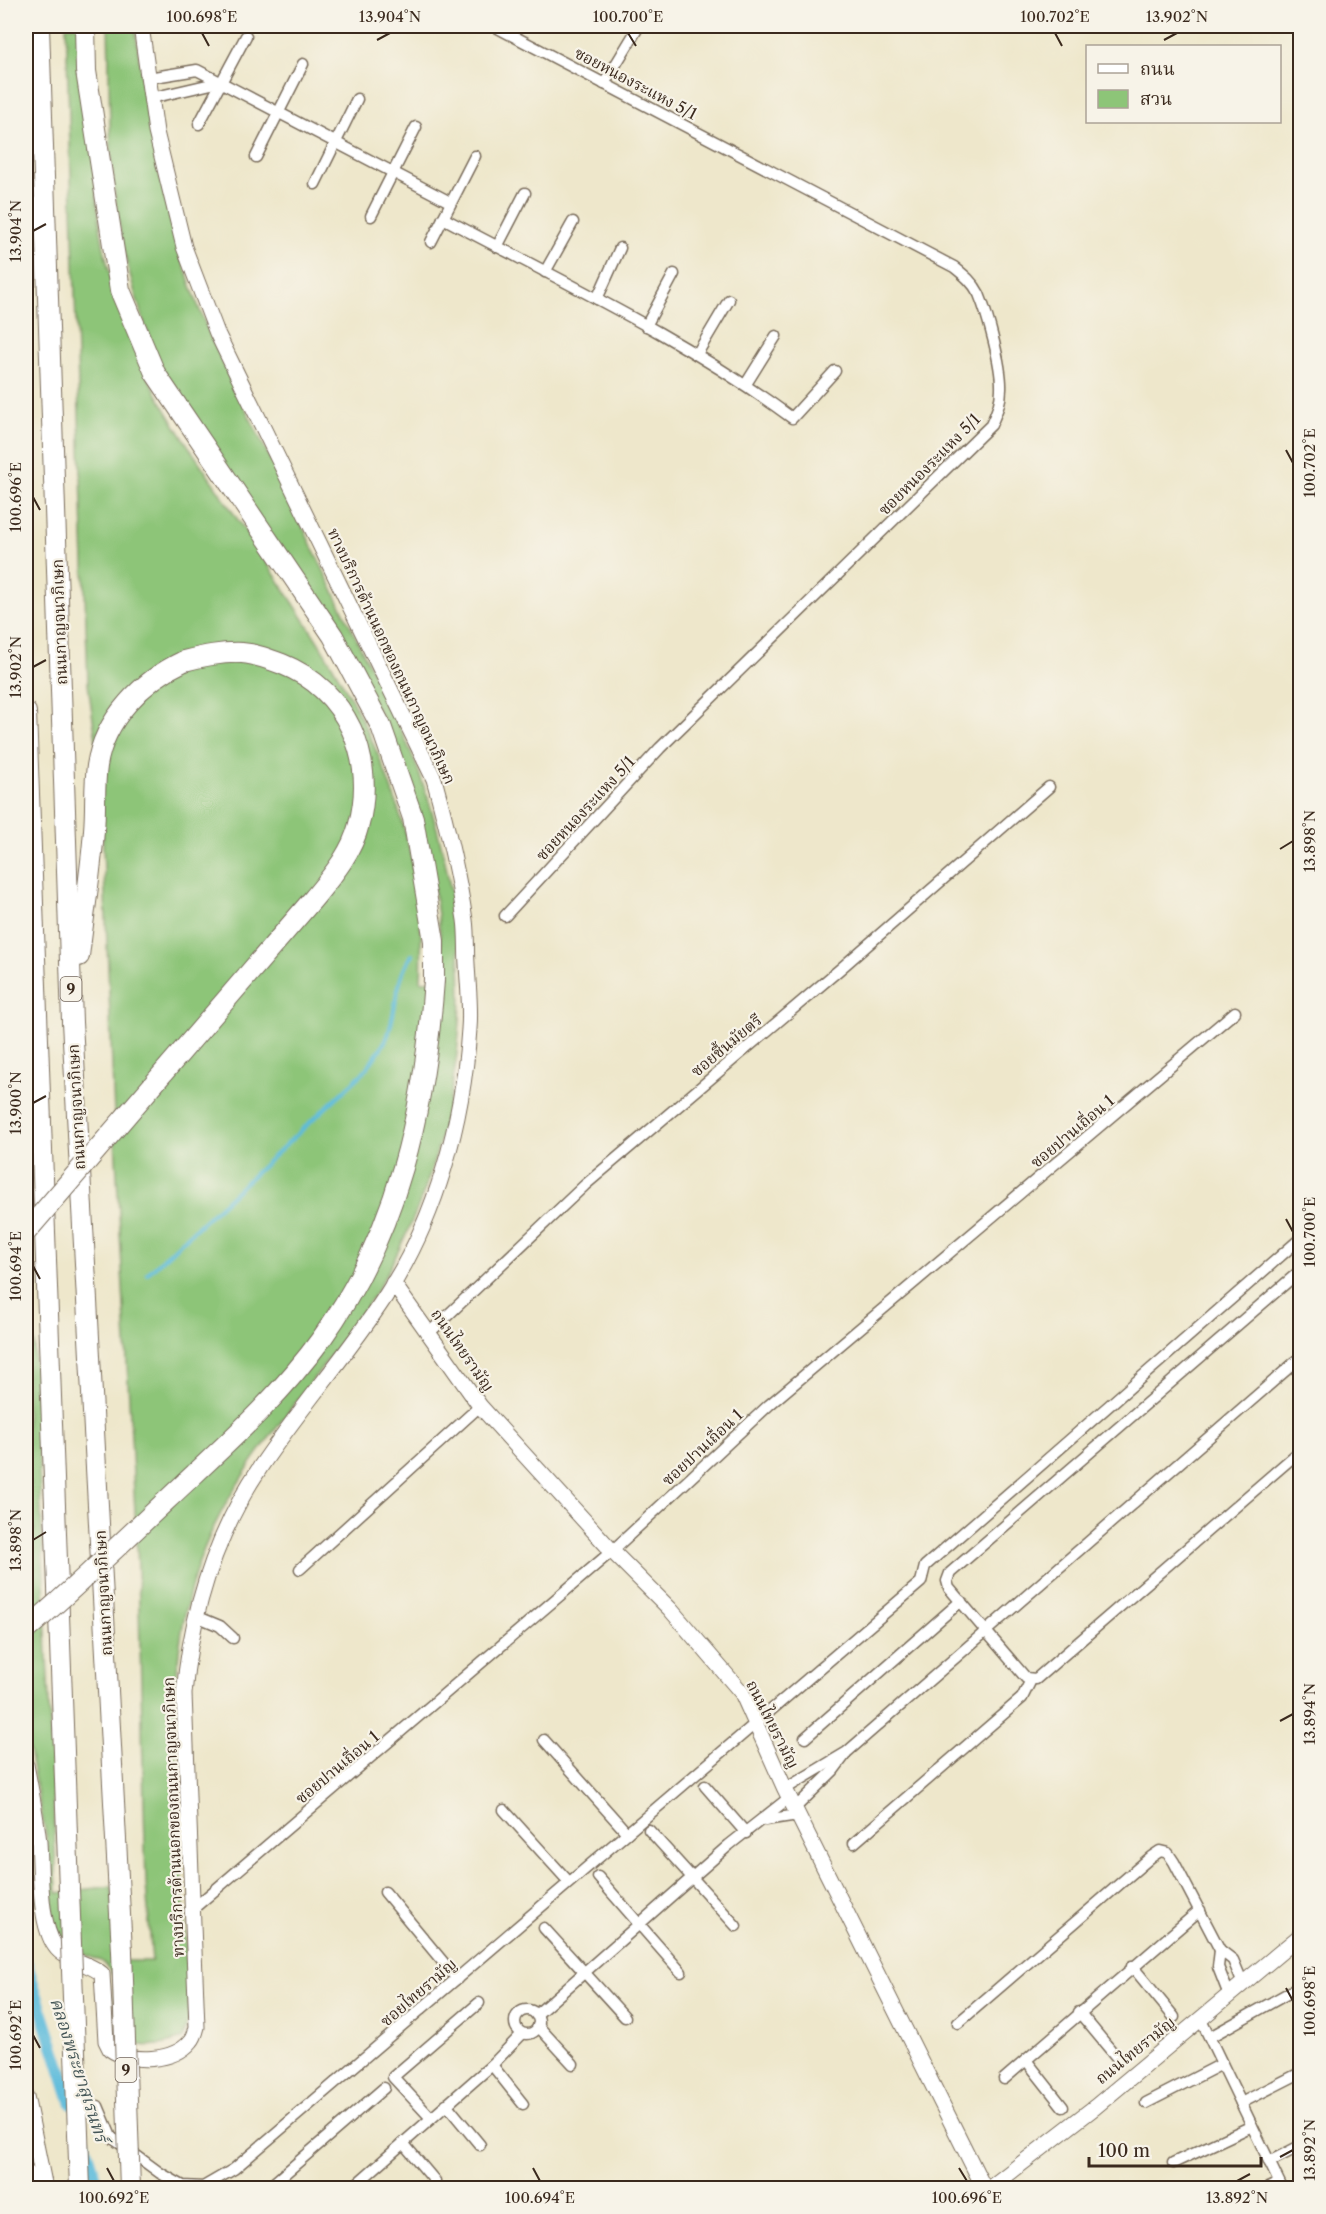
<svg xmlns="http://www.w3.org/2000/svg" width="1326" height="2214" viewBox="0 0 1326 2214" font-family="'Libre Caslon Text','Noto Serif Thai',serif">
  <style>
    .green { fill: #8dc578; stroke: #64784b; stroke-width: 1.5 }
    .forest { fill: #72aa68; stroke: #566a43; stroke-width: 1.5 }
    .lines { fill: none; stroke-linecap: round; stroke-linejoin: round }
    .stream { stroke: #5cbbdb; stroke-width: 4 }
    .canal { stroke: #5cbbdb; stroke-width: 12 }
    .street-casing { stroke: #7a6c5b; stroke-width: 13 }
    .secondary-casing { stroke: #7a6c5b; stroke-width: 17 }
    .highway-casing { stroke: #7a6c5b; stroke-width: 22 }
    .street { stroke: #fff; stroke-width: 10 }
    .secondary { stroke: #fff; stroke-width: 15 }
    .highway { stroke: #fff; stroke-width: 20 }
    .highway-bridge-casing { stroke: #7a6c5b; stroke-width: 22; stroke-linecap: butt }
    .highway-bridge { stroke: #fff; stroke-width: 20 }
    .ticks { fill: none; stroke: #3b2a1e; stroke-width: 2 }
    .labels { text-anchor: middle; stroke-width: 4.5; stroke-linejoin: round; paint-order: stroke }
    .shield { fill: #f7f3e8; stroke: #73665b; stroke-width: 1.5 }
    .shield-label { font-size: 15px; font-weight: bold; fill: #3b2a1e }
    .street-label { font-size: 16px; fill: #3b2a1e; stroke: #f7f3e8 }
    .water-label { font-size: 18px; font-style: italic; fill: #455657; stroke: #f7f3e8 }
    .neatline { fill: none; stroke: #3b2a1e; stroke-width: 2 }
    .ticks-label { font-size: 15px; text-anchor: middle; fill: #3b2a1e }
  </style>
  <rect width="100%" height="100%" fill="#f7f3e8"/>
  <filter id="ink" filterUnits="userSpaceOnUse"><feTurbulence type="fractalNoise" baseFrequency=".0167" numOctaves="2"/><feDisplacementMap in="SourceGraphic" scale="12" xChannelSelector="R" yChannelSelector="G"/><feConvolveMatrix kernelMatrix="1 2 1 2 8 2 1 2 1" color-interpolation-filters="sRGB"/></filter>
  <filter id="wash" filterUnits="userSpaceOnUse"><feTurbulence type="fractalNoise" baseFrequency=".008" numOctaves="4" result="noise"/><feDisplacementMap in="SourceGraphic" scale="24" xChannelSelector="R" yChannelSelector="G"/><feGaussianBlur stdDeviation="1.35" result="paint"/><feColorMatrix in="noise" values="0 0 0 0 0 0 0 0 0 0 0 0 0 0 0 0 0 1.4 0 .05"/><feComposite in="paint" operator="in"/></filter>
  <g filter="url(#wash)">
    <rect width="100%" height="100%" fill="#eee7cb"/>
    <g class="green">
      <path d="M 66,26 L 90,26 C 93,96 90,174 103,243 C 110,282 124,321 139,357 C 160,407 192,451 222,496 C 324,650 430,784 421,981 L 442,980 C 443,902 417,791 383,720 C 372,698 357,676 345,654 C 291,562 229,476 170,388 C 143,328 123,261 115,195 C 108,139 110,81 108,26 L 135,26 C 147,129 167,229 206,326 C 221,362 240,397 257,432 C 291,503 325,573 359,644 C 379,686 402,727 418,770 C 446,843 465,943 460,1021 C 454,1112 426,1207 380,1285 C 366,1310 347,1333 331,1355 C 283,1421 227,1484 199,1562 C 169,1648 174,1736 179,1826 C 183,1890 187,1954 189,2018 L 183,2038 C 159,2049 142,2046 117,2042 L 114,1976 L 103,1962 L 66,1947 L 54,1922 L 47,1840 L 26,1736 L 26,1157 L 57,1893 L 112,1886 L 116,1961 L 152,1961 L 146,1884 L 138,1567 L 115,1139 L 101,797 L 106,756 L 133,704 L 174,671 L 187,666 L 190,654 C 164,657 124,690 110,712 C 104,722 101,737 97,748 L 88,684 Z"/>
      <path d="M 26,1807 L 28,1818 L 37,1905 L 26,1894 Z"/>
    </g>
    <path class="forest" d="M 26,1509 L 34,1530 L 26,1544 Z"/>
    <g class="lines">
      <path class="stream" d="M 147,1274 L 362,1074 C 372,1061 382,1050 388,1035 C 397,1008 395,979 412,955"/>
      <g class="canal">
        <path d="M 26,1962 L 72,2104"/>
        <path d="M 84,2140 L 99,2188"/>
      </g>
    </g>
  </g>
  <g filter="url(#ink)">
    <g class="lines">
      <g class="street-casing">
        <g id="street">
          <path d="M 494,26 L 954,267 C 964,275 973,282 979,294 C 988,316 1002,366 1001,389 C 1001,403 996,413 991,425 L 660,748 L 505,916"/>
          <path d="M 148,78 L 197,70 L 220,82 L 151,98"/>
          <path d="M 220,82 L 450,202"/>
          <path d="M 604,84 L 639,26"/>
          <path d="M 199,124 L 246,36"/>
          <path d="M 256,157 L 303,64"/>
          <path d="M 315,184 L 357,99"/>
          <path d="M 371,216 L 416,127"/>
          <path d="M 443,218 C 561,281 684,338 792,418 L 835,371"/>
          <path d="M 431,242 L 475,156"/>
          <path d="M 497,247 L 525,193"/>
          <path d="M 545,272 L 573,222"/>
          <path d="M 597,299 L 620,248"/>
          <path d="M 646,326 L 674,274"/>
          <path d="M 697,354 L 729,300"/>
          <path d="M 746,384 L 776,336"/>
          <path d="M 1300,1271 L 950,1573 L 947,1581 L 949,1588 L 1026,1678 L 1036,1679 L 1300,1451"/>
          <path d="M 428,1334 L 585,1185 L 839,970 L 1049,787"/>
          <path d="M 300,1569 L 480,1406"/>
          <path d="M 196,1616 L 220,1626 L 233,1638"/>
          <path d="M 805,1738 L 961,1601"/>
          <path d="M 544,1740 L 627,1833"/>
          <path d="M 705,1786 L 746,1833"/>
          <path d="M 785,1789 L 847,1752 L 1300,1358"/>
          <path d="M 795,1808 L 833,1771 L 845,1755"/>
          <path d="M 504,1810 L 569,1882"/>
          <path d="M 765,1820 L 798,1815"/>
          <path d="M 649,1830 L 736,1926"/>
          <path d="M 854,1843 L 1022,1698 L 1031,1680"/>
          <path d="M 598,1877 L 681,1972"/>
          <path d="M 385,1892 L 457,1979"/>
          <path d="M 194,1908 L 612,1551 L 769,1405 L 1235,1012"/>
          <path d="M 544,1928 L 625,2017"/>
          <path d="M 1220,1950 L 1218,1967 L 1229,1995"/>
          <path d="M 1132,1966 L 1174,2017"/>
          <circle cx="527" cy="2022" r="12"/>
          <path d="M 1079,2012 L 1119,2060"/>
          <path d="M 536,2015 L 729,1845 L 790,1797"/>
          <path d="M 1201,2020 L 1282,2188"/>
          <path d="M 958,2023 L 1151,1857 L 1160,1851 L 1168,1853 L 1174,1862 L 1220,1950 L 1233,1960 L 1243,1984"/>
          <path d="M 538,2026 L 573,2064"/>
          <path d="M 1210,2037 L 1294,1990"/>
          <path d="M 1026,2060 L 1063,2107"/>
          <path d="M 492,2065 L 523,2104"/>
          <path d="M 1004,2079 L 1200,1910"/>
          <path d="M 1146,2103 L 1222,2064"/>
          <path d="M 1241,2103 L 1300,2073"/>
          <path d="M 446,2104 L 480,2145"/>
          <path d="M 98,2106 L 111,2137 L 160,2173 L 183,2186 L 203,2187 L 234,2169 L 921,1582 L 925,1566 L 1300,1239"/>
          <path d="M 431,2118 L 393,2077 L 479,2003"/>
          <path d="M 403,2143 L 435,2181"/>
          <path d="M 1269,2162 L 1300,2146"/>
          <path d="M 1173,2163 L 1252,2126"/>
          <path d="M 268,2188 L 384,2088"/>
          <path d="M 352,2188 L 492,2065 L 522,2034"/>
          <path d="M 1268,2188 L 1279,2183"/>
        </g>
      </g>
      <g class="secondary-casing">
        <g id="secondary">
          <path d="M 393,1283 L 480,1406 L 612,1551 L 670,1609 L 742,1693 L 785,1789 L 984,2188"/>
          <path d="M 26,1765 C 31,1790 36,1817 39,1842 C 41,1871 39,1923 55,1946 C 65,1961 89,1962 102,1974 L 106,2041 L 110,2049 C 131,2064 174,2062 191,2041 C 194,2038 196,2031 197,2027 L 184,1694 C 191,1612 215,1535 261,1466 C 300,1408 347,1355 385,1297 C 436,1220 463,1121 469,1029 C 471,1008 468,986 467,964 C 466,950 467,934 465,920 C 458,872 447,826 434,779 L 217,333 L 184,247 L 156,132 L 141,26"/>
          <path d="M 26,2096 L 45,2188"/>
          <path d="M 990,2188 L 1095,2107 L 1300,1936"/>
        </g>
      </g>
      <g class="highway-casing">
        <g id="highway">
          <path d="M 39,26 L 72,1022 L 122,1951"/>
          <path d="M 85,26 L 86,71 L 120,290 L 155,373 L 333,636 L 381,726 L 413,818 L 434,941 L 434,980"/>
          <path d="M 26,712 L 69,1889"/>
          <path d="M 79,956 C 84,914 91,872 94,830 C 96,808 94,786 97,766 C 104,719 143,680 184,661"/>
          <path d="M 26,2175 L 29,2188"/>
        </g>
      </g>
      <use href="#street" class="street"/>
      <use href="#secondary" class="secondary"/>
      <use href="#highway" class="highway"/>
      <g class="highway-bridge-casing">
        <g id="highway-bridge">
          <path d="M 26,1232 L 314,898 C 332,876 352,853 359,824 C 376,758 347,690 282,664 C 269,659 256,654 242,653 C 222,652 204,656 184,661"/>
          <path d="M 26,1630 C 75,1588 121,1543 169,1498 C 222,1448 279,1398 322,1338 C 398,1232 425,1108 434,980"/>
          <path d="M 69,1889 L 80,2188"/>
          <path d="M 122,1951 L 130,2188"/>
        </g>
      </g>
      <use href="#highway-bridge" class="highway-bridge"/>
    </g>
  </g>
  <path class="ticks" d="M 202,33 L 209,46M 628,33 L 636,46M 1055,33 L 1062,46M 377,40 L 390,33M 1164,40 L 1177,33M 33,231 L 46,224M 1286,450 L 1293,463M 33,497 L 40,510M 33,667 L 46,660M 1280,849 L 1293,841M 33,1103 L 46,1096M 1286,1219 L 1293,1232M 33,1266 L 40,1279M 33,1540 L 46,1532M 1280,1721 L 1293,1714M 1286,1988 L 1293,2001M 33,2035 L 40,2048M 1280,2157 L 1293,2150M 107,2168 L 114,2181M 533,2168 L 540,2181M 959,2168 L 967,2181M 1237,2181 L 1250,2174"/>
  <g class="labels">
    <g class="shield">
      <rect x="60.5" y="977" width="21" height="24" rx="4.5"/>
      <rect x="115.5" y="2058" width="21" height="24" rx="4.5"/>
    </g>
    <g class="shield-label">
      <text x="71" y="994">9</text>
      <text x="126" y="2075">9</text>
    </g>
    <g class="street-label">
      <text transform="translate(636 83) rotate(28)" y="6">ซอยหนองระแหง 5/1</text>
      <text transform="translate(929 464) rotate(-45)" y="6">ซอยหนองระแหง 5/1</text>
      <text transform="translate(59 622) rotate(-92)" y="6">ถนนกาญจนาภิเษก</text>
      <text transform="translate(392 656) rotate(65)" y="6">ทางบริการด้านนอกของถนนกาญจนาภิเษก</text>
      <text transform="translate(585 808) rotate(-47)" y="6">ซอยหนองระแหง 5/1</text>
      <text transform="translate(726 1045) rotate(-40)" y="6">ซอยชื้นมัยตรี</text>
      <text transform="translate(76 1107) rotate(-93)" y="6">ถนนกาญจนาภิเษก</text>
      <text transform="translate(1072 1131) rotate(-40)" y="6">ซอยปานเถื่อน 1</text>
      <text transform="translate(463 1350) rotate(55)" y="6">ถนนไทยรามัญ</text>
      <text transform="translate(702 1447) rotate(-43)" y="6">ซอยปานเถื่อน 1</text>
      <text transform="translate(103 1593) rotate(-93)" y="6">ถนนกาญจนาภิเษก</text>
      <text transform="translate(773 1724) rotate(63)" y="6">ถนนไทยรามัญ</text>
      <text transform="translate(337 1767) rotate(-40)" y="6">ซอยปานเถื่อน 1</text>
      <text transform="translate(173 1817) rotate(-92)" y="6">ทางบริการด้านนอกของถนนกาญจนาภิเษก</text>
      <text transform="translate(418 1992) rotate(-41)" y="6">ซอยไทยรามัญ</text>
      <text transform="translate(1135 2050) rotate(-39)" y="6">ถนนไทยรามัญ</text>
    </g>
    <g class="water-label">
      <text transform="translate(79 2070) rotate(72)" y="6">คลองพระยาสุเรนทร์</text>
    </g>
  </g>
  <rect width="1326" height="2214" fill="none" stroke="#f7f3e8" stroke-width="66"/>
  <rect x="1086" y="45" width="195" height="78" fill="#f7f3e8" stroke="#aca397" stroke-width="1.5"/>
  <rect x="1098" y="64" width="30" height="9" fill="#ffffff" stroke="#aca397" stroke-width="1.5"/>
  <text x="1140" y="75" font-size="18" fill="#3b2a1e">ถนน</text>
  <rect x="1098" y="90" width="30" height="18" fill="#8dc578" stroke="#aca397" stroke-width="1.5"/>
  <text x="1140" y="105" font-size="18" fill="#3b2a1e">สวน</text>
  <path d="M1089 2157v9h172v-9" fill="none" stroke="#3b2a1e" stroke-width="3"/>
  <text x="1098" y="2157" font-size="18" fill="#3b2a1e" stroke="#f7f3e8" stroke-width="4.5" paint-order="stroke">100 m</text>
  <rect x="33" y="33" width="1260" height="2148" class="neatline"/>
  <g class="ticks-label">
    <text x="202" y="22">100.698°E</text>
    <text x="390" y="22">13.904°N</text>
    <text x="628" y="22">100.700°E</text>
    <text x="1055" y="22">100.702°E</text>
    <text x="1177" y="22">13.902°N</text>
    <text transform="translate(16 231) rotate(-90)" y="5">13.904°N</text>
    <text transform="translate(1310 463) rotate(-90)" y="5">100.702°E</text>
    <text transform="translate(16 497) rotate(-90)" y="5">100.696°E</text>
    <text transform="translate(16 667) rotate(-90)" y="5">13.902°N</text>
    <text transform="translate(1310 841) rotate(-90)" y="5">13.898°N</text>
    <text transform="translate(16 1103) rotate(-90)" y="5">13.900°N</text>
    <text transform="translate(1310 1232) rotate(-90)" y="5">100.700°E</text>
    <text transform="translate(16 1266) rotate(-90)" y="5">100.694°E</text>
    <text transform="translate(16 1540) rotate(-90)" y="5">13.898°N</text>
    <text transform="translate(1310 1714) rotate(-90)" y="5">13.894°N</text>
    <text transform="translate(1310 2001) rotate(-90)" y="5">100.698°E</text>
    <text transform="translate(16 2035) rotate(-90)" y="5">100.692°E</text>
    <text transform="translate(1310 2150) rotate(-90)" y="5">13.892°N</text>
    <text x="114" y="2203">100.692°E</text>
    <text x="540" y="2203">100.694°E</text>
    <text x="967" y="2203">100.696°E</text>
    <text x="1237" y="2203">13.892°N</text>
  </g>
</svg>
